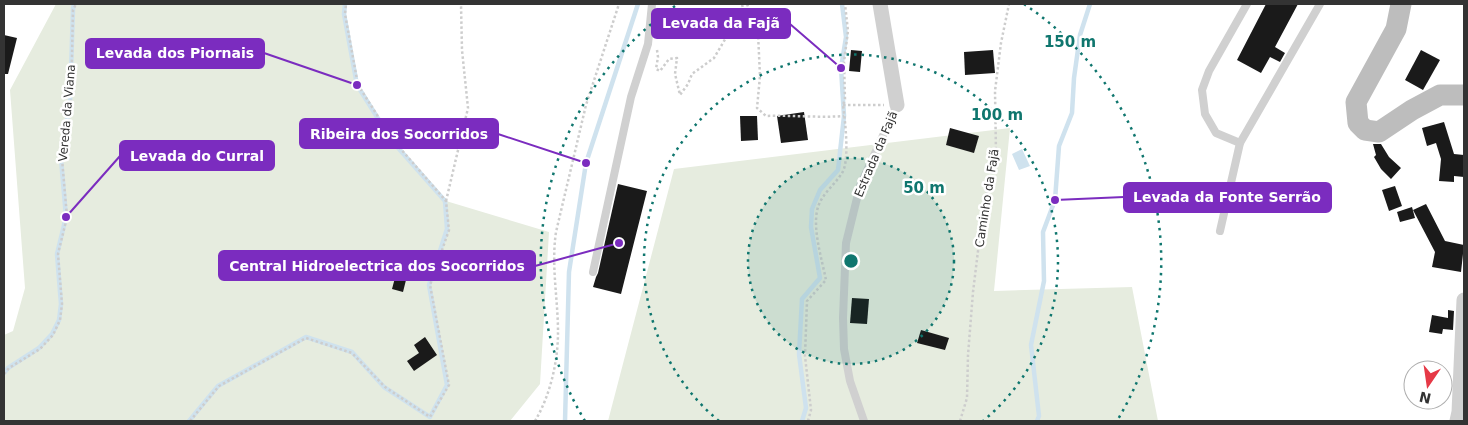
<svg xmlns="http://www.w3.org/2000/svg" width="1468" height="425" viewBox="0 0 1468 425" font-family="'DejaVu Sans',sans-serif">
  <style>
    .green { fill: #e6ecdf }
    .water { fill: #cfe2ee }
    .lines { fill: none; stroke-linecap: round; stroke-linejoin: round }
    .stream { stroke: #cfe2ee; stroke-width: 4.5 }
    .building { fill: #1a1a1a }
    .path { stroke: #cdcdcd; stroke-width: 2.5; stroke-dasharray: 2.5 2.5; stroke-linecap: butt }
    .lane { stroke: #d0d0d0; stroke-width: 8 }
    .street { stroke: #d0d0d0; stroke-width: 15 }
    .secondary { stroke: #bdbdbd; stroke-width: 21 }
    .ring { fill: none; stroke: #0f766e; stroke-width: 2.5; stroke-dasharray: 2.5 5 }
    .labels { text-anchor: middle; stroke-width: 5; stroke-linejoin: round; paint-order: stroke }
    .street-label { font-size: 12px; fill: #333; stroke: #fff }
    .centre { fill: #0f766e; stroke: #fff; stroke-width: 2.5 }
    .ring-label { font-size: 15px; text-anchor: middle; font-weight: bold; fill: #0f766e; stroke: #fff; stroke-width: 5; stroke-linejoin: round; paint-order: stroke }
    .leader { fill: none; stroke: #7b2cbf; stroke-width: 2 }
    .callout-dot { fill: #7b2cbf; stroke: #fff; stroke-width: 2 }
    .callout { fill: #7b2cbf; stroke: #7b2cbf; stroke-width: 2 }
    .callout-label { font-size: 14px; text-anchor: middle; font-weight: bold; fill: #fff }
  </style>
  <rect width="100%" height="100%" fill="#fff"/>
  <g class="green">
    <path d="M 56,4 L 346,4 L 345,14 L 358,85 L 393,140 L 446,201 L 549,232 L 540,384 L 510,421 L 4,421 L 4,335 L 13,331 L 25,288 L 10,90 Z"/>
    <path d="M 1010,128 L 994,291 L 1132,287 L 1158,421 L 608,421 L 674,169 Z"/>
  </g>
  <path class="water" d="M 1022,149 L 1030,166 L 1019,170 L 1012,154 Z"/>
  <g class="lines">
    <g class="stream">
      <path d="M 4,373 L 8,368 L 39,348 L 52,334 L 59,320 L 61,304 L 57,254 L 66,217 L 61,159 L 70,102 L 73,9 L 74,4"/>
      <path d="M 189,421 L 218,386 L 306,337 L 352,352 L 384,387 L 430,417 L 447,385 L 429,285 L 447,229 L 445,201 L 392,141 L 357,85 L 344,14 L 345,4"/>
      <path d="M 565,421 L 569,272 L 586,163 L 638,4"/>
      <path d="M 802,421 L 806,408 L 799,354 L 802,299 L 820,278 L 811,227 L 812,209 L 820,190 L 838,170 L 844,116 L 841,68 L 846,37 L 842,4"/>
      <path d="M 1037,421 L 1039,416 L 1031,345 L 1044,281 L 1043,232 L 1055,200 L 1059,146 L 1072,113 L 1074,78 L 1080,35 L 1090,4"/>
    </g>
  </g>
  <g class="building">
    <path d="M 1266,4 L 1298,4 L 1275,47 L 1285,53 L 1280,62 L 1270,57 L 1261,73 L 1237,60 Z"/>
    <path d="M 4,35 L 17,38 L 8,74 L 4,74 Z"/>
    <path d="M 851,50 L 862,51 L 860,72 L 849,71 Z"/>
    <path d="M 993,50 L 995,73 L 965,75 L 964,52 Z"/>
    <path d="M 1421,50 L 1440,60 L 1423,90 L 1405,80 Z"/>
    <path d="M 804,112 L 808,140 L 781,143 L 777,116 Z"/>
    <path d="M 740,116 L 757,116 L 758,140 L 741,141 Z"/>
    <path d="M 1444,122 L 1454,154 L 1464,155 L 1464,177 L 1454,176 L 1454,182 L 1439,181 L 1441,159 L 1436,143 L 1427,146 L 1422,128 Z"/>
    <path d="M 950,128 L 979,136 L 974,153 L 946,145 Z"/>
    <path d="M 1373,144 L 1381,144 L 1389,157 L 1401,168 L 1391,179 L 1381,169 L 1374,157 L 1376,155 Z"/>
    <path d="M 618,184 L 647,191 L 621,294 L 593,287 L 596,277 L 598,273 Z"/>
    <path d="M 1395,186 L 1402,206 L 1389,211 L 1382,190 Z"/>
    <path d="M 1426,204 L 1445,241 L 1464,245 L 1461,272 L 1432,267 L 1435,252 L 1413,210 Z"/>
    <path d="M 1412,207 L 1415,218 L 1400,222 L 1397,212 Z"/>
    <path d="M 396,274 L 407,276 L 403,292 L 392,289 Z"/>
    <path d="M 852,298 L 869,299 L 867,324 L 850,323 Z"/>
    <path d="M 1448,310 L 1454,311 L 1453,330 L 1443,329 L 1442,334 L 1429,332 L 1432,315 L 1448,318 Z"/>
    <path d="M 921,330 L 949,338 L 945,350 L 917,343 Z"/>
    <path d="M 425,337 L 437,355 L 414,371 L 407,361 L 419,353 L 414,345 Z"/>
  </g>
  <g class="lines">
    <g class="path">
      <path d="M 747,4 L 758,33 L 760,76 L 757,108 L 766,116 C 792,115 818,118 844,116"/>
      <path d="M 657,50 L 658,57 L 656,69 L 660,71 L 669,59 L 677,58 L 675,74 L 680,95 L 688,84 L 692,74 L 714,58 L 743,9 L 742,4"/>
      <path d="M 843,105 L 884,105"/>
      <path d="M 446,201 L 468,108 L 462,50 L 461,4"/>
      <path d="M 4,374 L 9,368 L 40,349 L 53,335 L 60,320 L 62,304 L 58,254 L 67,217 L 62,159 L 71,102 L 73,10 L 76,4"/>
      <path d="M 190,421 L 219,386 L 306,338 L 352,353 L 385,387 L 430,417 L 449,385 L 430,285 L 449,230 L 446,201 L 393,140 L 358,85 L 345,14 L 346,4"/>
      <path d="M 535,421 C 550,396 558,362 558,332 C 558,299 551,266 556,232 L 586,105 L 619,4"/>
      <path d="M 808,421 L 811,410 L 805,356 L 807,301 L 826,280 C 822,260 813,231 817,211 C 820,195 834,186 842,173 C 850,161 845,120 843,105 L 845,99 L 844,62 L 848,31 L 845,4"/>
      <path d="M 960,421 L 967,398 L 968,355 L 973,292 L 983,210 L 996,153 L 995,91 L 1001,43 L 1009,4"/>
    </g>
    <g class="lane">
      <path d="M 1240,143 L 1216,133 L 1205,114 L 1202,90 L 1209,71 L 1247,4"/>
      <path d="M 1220,231 L 1240,143 L 1320,4"/>
      <path d="M 593,272 L 631,97 L 648,44 L 652,4"/>
      <path d="M 864,421 L 850,381 L 844,349 L 843,318 L 846,243 L 860,186 L 897,105"/>
    </g>
    <g class="street">
      <path d="M 880,4 L 897,105"/>
      <path d="M 1457,421 L 1459,412 L 1464,300"/>
    </g>
    <path class="secondary" d="M 1401,4 L 1396,29 L 1356,102 L 1358,123 L 1365,130 L 1379,132 L 1412,110 L 1440,95 L 1464,95"/>
  </g>
  <circle cx="851" cy="261" r="103" fill="#0f766e" fill-opacity=".12"/>
  <g class="ring">
    <circle cx="851" cy="261" r="103"/>
    <path d="M719 421A207 207 0 1 1 983 421"/>
    <path d="M585 421A310 310 0 0 1 678 4M1024 4A310 310 0 0 1 1117 421"/>
  </g>
  <g class="labels">
    <g class="street-label">
      <text transform="translate(67 113) rotate(-85)" y="4">Vereda da Viana</text>
      <text transform="translate(876 154) rotate(-67)" y="4">Estrada da Fajã</text>
      <text transform="translate(987 198) rotate(-81)" y="4">Caminho da Fajã</text>
    </g>
  </g>
  <circle cx="851" cy="261" r="8" class="centre"/>
  <g class="ring-label">
    <text x="1070" y="47">150 m</text>
    <text x="997" y="120">100 m</text>
    <text x="924" y="193">50 m</text>
  </g>
  <path class="leader" d="M841 68L790 24M357 85L264 53M586 163L498 134M66 217L120 156M1055 200L1124 197M619 243L535 266"/>
  <g class="callout-dot">
    <circle cx="841" cy="68" r="5"/>
    <circle cx="357" cy="85" r="5"/>
    <circle cx="586" cy="163" r="5"/>
    <circle cx="66" cy="217" r="5"/>
    <circle cx="1055" cy="200" r="5"/>
    <circle cx="619" cy="243" r="5"/>
  </g>
  <g class="callout">
    <rect x="652" y="9" width="138" height="29" rx="5"/>
    <rect x="86" y="39" width="178" height="29" rx="5"/>
    <rect x="300" y="119" width="198" height="29" rx="5"/>
    <rect x="120" y="141" width="154" height="29" rx="5"/>
    <rect x="1124" y="183" width="207" height="29" rx="5"/>
    <rect x="219" y="251" width="316" height="29" rx="5"/>
  </g>
  <g class="callout-label">
    <text x="721" y="28">Levada da Fajã</text>
    <text x="175" y="58">Levada dos Piornais</text>
    <text x="399" y="139">Ribeira dos Socorridos</text>
    <text x="197" y="161">Levada do Curral</text>
    <text x="1227" y="202">Levada da Fonte Serrão</text>
    <text x="377" y="271">Central Hidroelectrica dos Socorridos</text>
  </g>
  <rect width="1468" height="425" fill="none" stroke="#333333" stroke-width="10"/>
  <g transform="translate(1428 385) rotate(193)"><circle r="24" fill="#ffffff" stroke="#adadad"/>
  <path d="M0-4L9 19L0 12L-9 19Z" fill="#e63946"/>
  <text y="-8" font-size="14" font-weight="bold" text-anchor="middle" fill="#333333">N</text>
  </g>
</svg>
